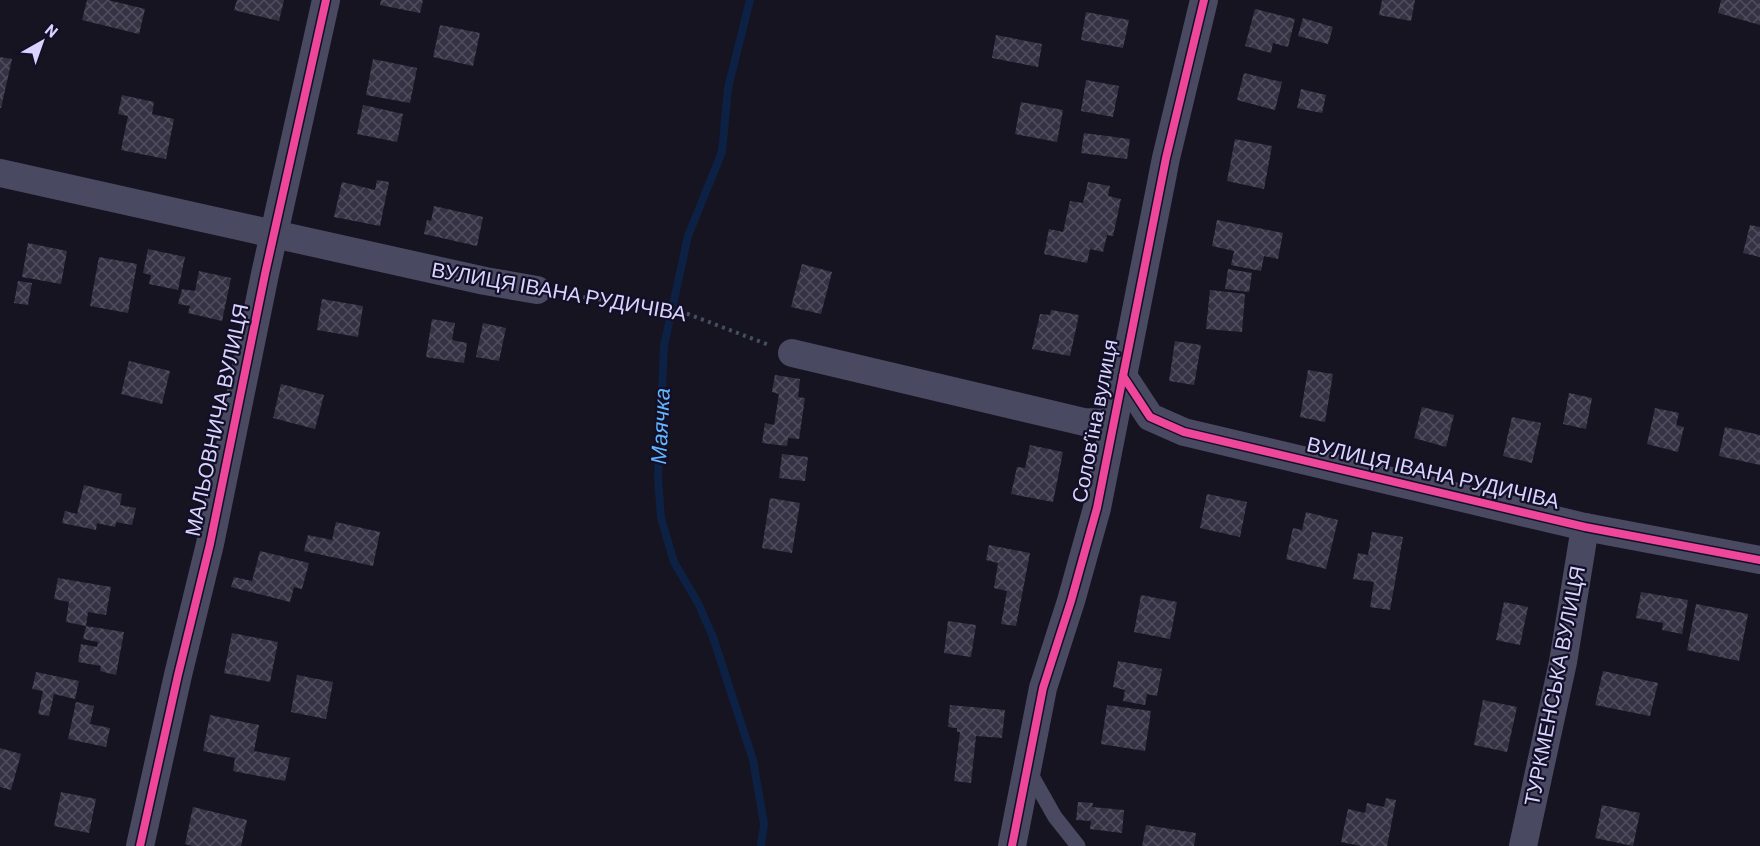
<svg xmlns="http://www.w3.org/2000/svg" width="1760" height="846" viewBox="0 0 1760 846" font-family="Barlow,sans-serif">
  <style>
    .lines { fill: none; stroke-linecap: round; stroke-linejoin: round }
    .stream { stroke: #0d2144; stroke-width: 8 }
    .building { fill: url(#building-cross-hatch) }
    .path { stroke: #44505f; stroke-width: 4; stroke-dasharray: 3 4.5; stroke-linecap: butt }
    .lane { stroke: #4a4962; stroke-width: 15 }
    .street { stroke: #4a4962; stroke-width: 28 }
    .cycleway-casing { stroke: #130f26; stroke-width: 11 }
    .cycleway { stroke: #ed469a; stroke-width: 8 }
    .labels { text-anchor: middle; stroke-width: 4.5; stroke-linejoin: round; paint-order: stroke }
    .street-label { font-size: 21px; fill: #d9d4ff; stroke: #130f26 }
    .water-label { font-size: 22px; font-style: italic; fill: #62b6ff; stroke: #130f26 }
  </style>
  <defs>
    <pattern id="building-cross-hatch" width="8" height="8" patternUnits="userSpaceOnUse" patternTransform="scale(1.5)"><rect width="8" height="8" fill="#343243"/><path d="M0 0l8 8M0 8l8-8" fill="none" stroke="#514f5f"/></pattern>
  </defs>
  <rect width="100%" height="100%" fill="#161421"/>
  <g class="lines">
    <path class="stream" d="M 750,0 L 728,88 L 722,152 L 688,236 L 664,346 L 658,478 L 661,518 L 674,562 L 698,603 L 713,637 L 753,760 L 764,824 L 761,846"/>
  </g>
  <g class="building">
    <path d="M 87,0 L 108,0 L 145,9 L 139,34 L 82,20 Z"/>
    <path d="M 237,0 L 284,0 L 279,21 L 234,10 Z"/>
    <path d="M 381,0 L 423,0 L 420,13 L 380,5 Z"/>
    <path d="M 1382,0 L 1415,0 L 1411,21 L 1379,15 Z"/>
    <path d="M 1721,0 L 1760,0 L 1760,25 L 1718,13 Z"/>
    <path d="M 1255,9 L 1295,19 L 1288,47 L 1273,43 L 1271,53 L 1245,46 Z"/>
    <path d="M 1086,12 L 1129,20 L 1123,48 L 1081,40 Z"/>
    <path d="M 1303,18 L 1333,27 L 1328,44 L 1298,36 Z"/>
    <path d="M 440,25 L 480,33 L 473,66 L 433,57 Z"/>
    <path d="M 996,35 L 1042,44 L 1038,67 L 992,58 Z"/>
    <path d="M 0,57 L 12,59 L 1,108 L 0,108 Z"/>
    <path d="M 373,59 L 417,68 L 410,103 L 366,95 Z"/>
    <path d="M 1244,73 L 1282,82 L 1275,110 L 1237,100 Z"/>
    <path d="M 1086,80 L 1119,86 L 1113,117 L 1081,111 Z"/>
    <path d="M 1301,89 L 1326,95 L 1322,113 L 1297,108 Z"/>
    <path d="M 122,95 L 154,102 L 152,114 L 174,119 L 166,159 L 121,150 L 128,116 L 118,114 Z"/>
    <path d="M 1021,102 L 1063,110 L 1057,142 L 1015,134 Z"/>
    <path d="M 363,105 L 403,114 L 397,142 L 357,134 Z"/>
    <path d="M 1084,133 L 1130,139 L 1127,159 L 1081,153 Z"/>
    <path d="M 1235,139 L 1272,146 L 1264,189 L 1227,181 Z"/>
    <path d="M 377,180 L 389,182 L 380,226 L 334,217 L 342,182 L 375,190 Z"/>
    <path d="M 1088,182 L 1110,186 L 1108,196 L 1121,199 L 1113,236 L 1107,235 L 1103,252 L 1090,249 L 1087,263 L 1044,254 L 1049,229 L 1063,232 L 1070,201 L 1083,203 Z"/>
    <path d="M 434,206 L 483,217 L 477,246 L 424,234 L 427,220 L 431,221 Z"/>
    <path d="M 1217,220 L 1283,233 L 1278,259 L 1264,256 L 1261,271 L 1231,265 L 1234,251 L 1212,246 Z"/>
    <path d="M 1750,225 L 1760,227 L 1760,257 L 1743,253 Z"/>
    <path d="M 28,243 L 67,251 L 61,284 L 22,277 Z"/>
    <path d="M 148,249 L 185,257 L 178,290 L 149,284 L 151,275 L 143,273 Z"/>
    <path d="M 99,257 L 137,264 L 128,313 L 90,306 Z"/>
    <path d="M 802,264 L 832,272 L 821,314 L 791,307 Z"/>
    <path d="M 1228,269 L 1252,273 L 1249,292 L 1225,289 Z"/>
    <path d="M 199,271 L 231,278 L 222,321 L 188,313 L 190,306 L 178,304 L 182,289 L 195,291 Z"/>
    <path d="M 18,281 L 32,283 L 28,305 L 14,303 Z"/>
    <path d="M 1210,290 L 1245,294 L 1242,332 L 1206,329 Z"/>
    <path d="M 322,299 L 363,306 L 358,337 L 317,330 Z"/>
    <path d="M 1051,310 L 1079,315 L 1070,356 L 1032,349 L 1040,314 L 1050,315 Z"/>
    <path d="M 432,319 L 455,323 L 452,340 L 467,343 L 464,363 L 426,357 Z"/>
    <path d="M 483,323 L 506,328 L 499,361 L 476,357 Z"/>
    <path d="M 1175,341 L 1201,345 L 1194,385 L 1169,381 Z"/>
    <path d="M 129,361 L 170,371 L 162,404 L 121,394 Z"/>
    <path d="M 1308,370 L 1333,374 L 1325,422 L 1300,417 Z"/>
    <path d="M 775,375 L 800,379 L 798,397 L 805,398 L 799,439 L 788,438 L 787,446 L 762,443 L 765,423 L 774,425 L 779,394 L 772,392 Z"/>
    <path d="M 281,384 L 324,395 L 315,429 L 273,418 Z"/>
    <path d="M 1569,393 L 1592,398 L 1586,429 L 1563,424 Z"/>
    <path d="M 1422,407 L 1454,415 L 1446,447 L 1414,438 Z"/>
    <path d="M 1655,408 L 1679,413 L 1676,425 L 1684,427 L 1678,452 L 1647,444 Z"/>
    <path d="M 1512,417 L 1541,423 L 1532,463 L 1503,456 Z"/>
    <path d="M 1725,427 L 1760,435 L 1760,465 L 1719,456 Z"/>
    <path d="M 1030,445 L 1063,452 L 1053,502 L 1011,494 L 1017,467 L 1025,468 Z"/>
    <path d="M 782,454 L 808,457 L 805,481 L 779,478 Z"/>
    <path d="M 84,485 L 122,494 L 120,505 L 136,508 L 132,525 L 116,522 L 115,527 L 97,523 L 96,530 L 62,523 L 65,511 L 77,514 Z"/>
    <path d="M 1207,494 L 1247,502 L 1240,537 L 1200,528 Z"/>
    <path d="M 770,498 L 800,503 L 792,553 L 762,548 Z"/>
    <path d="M 1306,512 L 1338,520 L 1326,569 L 1286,559 L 1293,528 L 1302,530 Z"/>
    <path d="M 336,522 L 380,532 L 373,566 L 304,551 L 308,535 L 332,540 Z"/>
    <path d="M 1372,532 L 1403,537 L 1390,610 L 1370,607 L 1374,582 L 1353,579 L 1358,553 L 1368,555 Z"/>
    <path d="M 989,545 L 1030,553 L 1016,626 L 1001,624 L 1007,591 L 994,588 L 998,563 L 986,560 Z"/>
    <path d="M 260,551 L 309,563 L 302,589 L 294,587 L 290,602 L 231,587 L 234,577 L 252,581 Z"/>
    <path d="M 58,578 L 111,587 L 106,615 L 88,612 L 86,626 L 66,622 L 69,602 L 54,599 Z"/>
    <path d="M 1641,592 L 1688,600 L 1682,634 L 1662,630 L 1663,623 L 1636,618 Z"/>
    <path d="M 1141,595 L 1177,602 L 1170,639 L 1134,632 Z"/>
    <path d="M 1504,602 L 1528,607 L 1520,645 L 1496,640 Z"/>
    <path d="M 1696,604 L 1748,614 L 1739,661 L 1687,650 Z"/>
    <path d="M 948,621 L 976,625 L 971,657 L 944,653 Z"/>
    <path d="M 86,626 L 124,632 L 116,675 L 100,671 L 101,666 L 78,662 L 81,644 L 97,647 L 98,642 L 83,639 Z"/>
    <path d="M 232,633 L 278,642 L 270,682 L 224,673 Z"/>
    <path d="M 1118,661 L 1162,669 L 1157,696 L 1147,694 L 1145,705 L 1123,701 L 1125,690 L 1113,687 Z"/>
    <path d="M 1603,671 L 1658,683 L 1650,716 L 1595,705 Z"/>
    <path d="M 36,672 L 79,681 L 75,699 L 54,694 L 49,716 L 38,714 L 43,691 L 32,689 Z"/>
    <path d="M 297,675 L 333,682 L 326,719 L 291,712 Z"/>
    <path d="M 1483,700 L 1517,707 L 1507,752 L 1474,745 Z"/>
    <path d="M 76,702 L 94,706 L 90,724 L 110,728 L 106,747 L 68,739 Z"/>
    <path d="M 950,705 L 1005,710 L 1002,738 L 976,736 L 971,783 L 954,781 L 960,732 L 957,732 L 957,728 L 948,727 Z"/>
    <path d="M 1107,705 L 1151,711 L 1145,751 L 1101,744 Z"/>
    <path d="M 210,715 L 259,725 L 254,751 L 290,758 L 285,781 L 233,771 L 235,758 L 203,751 Z"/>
    <path d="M 0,748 L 21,754 L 11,790 L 0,787 Z"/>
    <path d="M 61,792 L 96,799 L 89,833 L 54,826 Z"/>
    <path d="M 1386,798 L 1396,800 L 1387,846 L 1361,846 L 1341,842 L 1348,809 L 1365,813 L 1367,803 L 1384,807 Z"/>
    <path d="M 1078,802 L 1093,803 L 1092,807 L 1124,810 L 1122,833 L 1090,829 L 1091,821 L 1076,820 Z"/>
    <path d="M 1602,805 L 1640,813 L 1633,846 L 1595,838 Z"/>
    <path d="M 193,807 L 247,820 L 241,846 L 192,846 L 185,844 Z"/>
    <path d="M 1146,825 L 1196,833 L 1194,846 L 1142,846 Z"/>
  </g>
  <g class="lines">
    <path class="path" d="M 561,294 L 654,307 L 688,314 L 769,345"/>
    <path class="lane" d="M 1029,771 L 1055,817 L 1078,846"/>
    <g class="street">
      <path d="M 0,173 L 485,281 L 537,290"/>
      <path d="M 792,353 L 1084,422 L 1113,423"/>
      <path d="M 1123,376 L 1150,417 L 1184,432 L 1585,527 L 1760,560"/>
      <path d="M 140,846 L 178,675 L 210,544 L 265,274 L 326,0"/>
      <path d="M 1012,846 L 1043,688 L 1071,601 L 1097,508 L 1166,158 L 1204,0"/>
      <path d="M 1523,846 L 1563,662 L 1585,527"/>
    </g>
    <g class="cycleway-casing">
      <g id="cycleway">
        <path d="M 1123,376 L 1150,417 L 1184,432 L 1585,527 L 1760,560"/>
        <path d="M 140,846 L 178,675 L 210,544 L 265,274 L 326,0"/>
        <path d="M 1012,846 L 1043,688 L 1071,601 L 1097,508 L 1166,158 L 1204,0"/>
      </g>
    </g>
    <use href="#cycleway" class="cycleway"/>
  </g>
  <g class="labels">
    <g class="street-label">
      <text transform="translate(559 292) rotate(10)" y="7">ВУЛИЦЯ ІВАНА РУДИЧІВА</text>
      <text transform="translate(217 420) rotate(-78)" y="7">МАЛЬОВНИЧА ВУЛИЦЯ</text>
      <text transform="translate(1095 421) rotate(-79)" y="7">Соловʼїна вулиця</text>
      <text transform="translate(1433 473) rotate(13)" y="7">ВУЛИЦЯ ІВАНА РУДИЧІВА</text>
      <text transform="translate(1555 686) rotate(-79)" y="7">ТУРКМЕНСЬКА ВУЛИЦЯ</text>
    </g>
    <g class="water-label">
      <text transform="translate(660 426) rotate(-87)" y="8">Маячка</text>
    </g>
  </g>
  <g transform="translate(42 42) rotate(40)" stroke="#130f26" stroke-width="4.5" paint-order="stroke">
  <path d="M0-4.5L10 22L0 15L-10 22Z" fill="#d9d4ff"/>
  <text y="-9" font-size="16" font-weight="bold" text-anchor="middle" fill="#d9d4ff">N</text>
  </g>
</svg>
